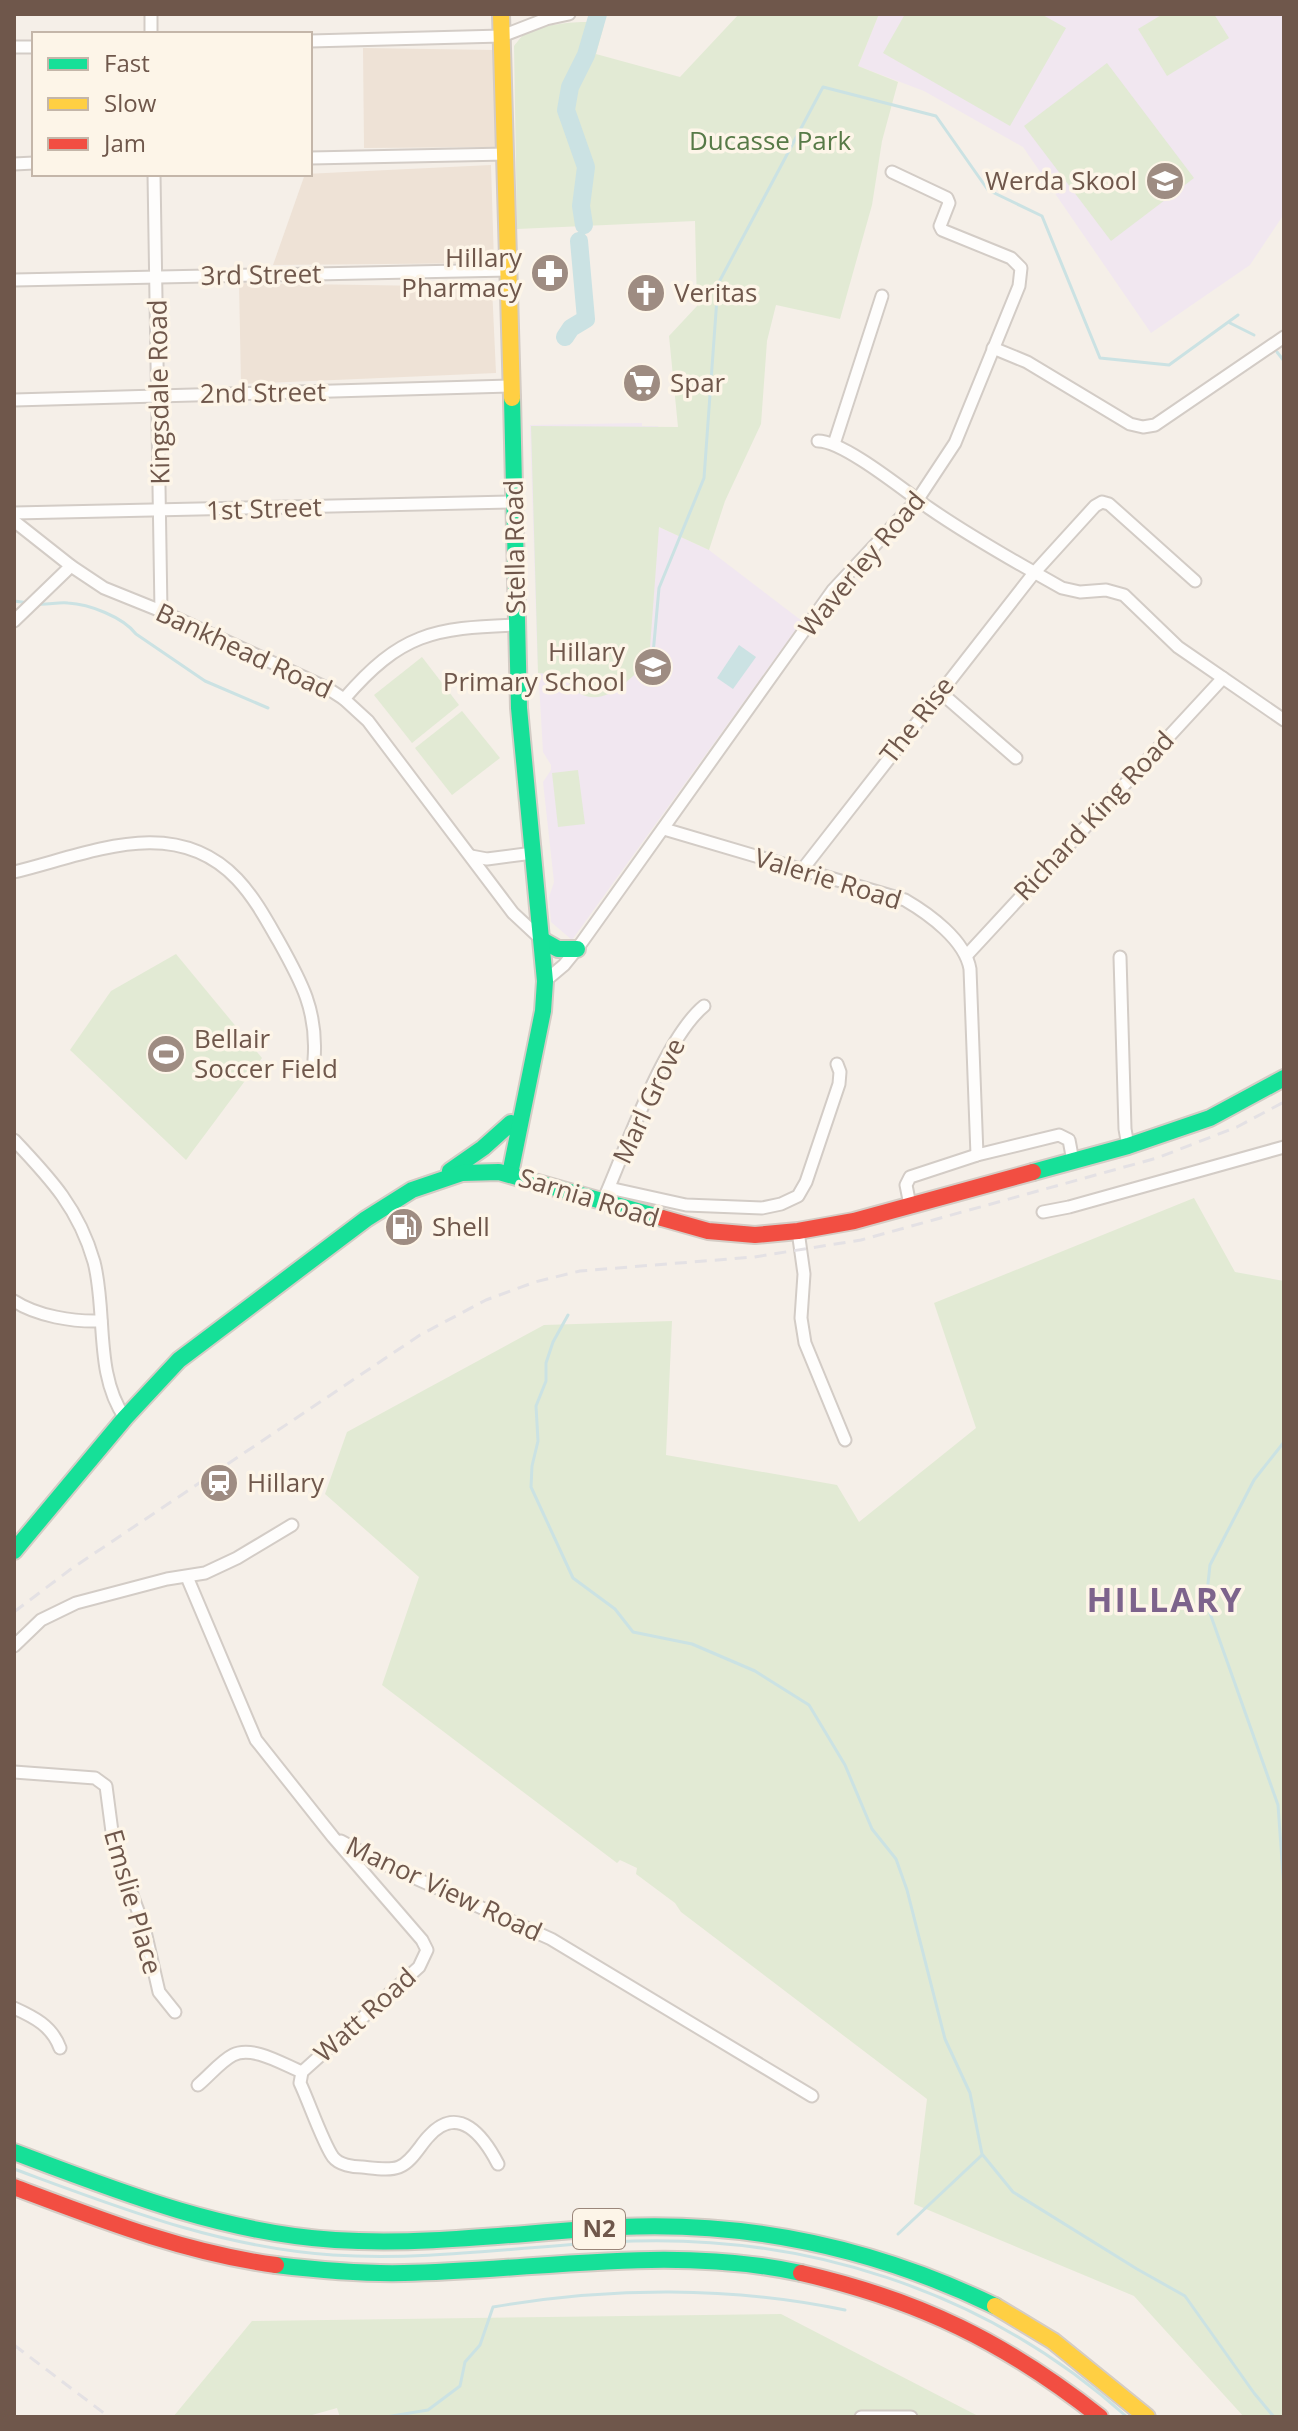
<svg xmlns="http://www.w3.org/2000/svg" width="1298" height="2431" viewBox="0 0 1298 2431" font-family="'Open Sans',sans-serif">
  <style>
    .residential { fill: #eee2d6 }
    .education { fill: #f1e7f0 }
    .green { fill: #e2ead4 }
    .water { fill: #cbe2e3 }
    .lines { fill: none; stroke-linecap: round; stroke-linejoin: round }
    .stream { stroke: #cbe2e3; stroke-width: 3 }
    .river { stroke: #cbe2e3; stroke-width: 18 }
    .street-casing { stroke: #d3ccc6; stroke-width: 15 }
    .fast-casing { stroke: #d4ccc5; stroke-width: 20 }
    .slow-casing { stroke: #d4ccc5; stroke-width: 20 }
    .jam-casing { stroke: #d4ccc5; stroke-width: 20 }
    .street { stroke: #fefdfc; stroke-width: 11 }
    .fast { stroke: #16e098; stroke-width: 16 }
    .slow { stroke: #ffcf43; stroke-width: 16 }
    .jam { stroke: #f24e42; stroke-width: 16 }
    .rail { stroke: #e4e1e4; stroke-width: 3; stroke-dasharray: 12 8; stroke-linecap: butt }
    .labels { text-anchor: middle; stroke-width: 7; stroke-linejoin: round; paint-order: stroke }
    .shield { fill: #fdf5e8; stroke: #9a867a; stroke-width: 2 }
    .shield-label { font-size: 24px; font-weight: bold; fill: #6f574b }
    .park-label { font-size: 26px; fill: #577a47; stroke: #fdf5e8 }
    .poi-label { font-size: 26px; fill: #6f574b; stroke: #fdf5e8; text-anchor: start }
    .street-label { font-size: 26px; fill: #6f574b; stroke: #fdf5e8 }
    .district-label { font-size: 34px; font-weight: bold; letter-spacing: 2px; fill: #7d638c; stroke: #fdf5e8 }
  </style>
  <rect width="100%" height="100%" fill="#f5efe8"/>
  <g class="residential">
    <path d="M 363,48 L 495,50 L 496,147 L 364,148 Z"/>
    <path d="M 491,165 L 494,263 L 273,265 L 305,174 Z"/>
    <path d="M 239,283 L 492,287 L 496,373 L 241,384 Z"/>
  </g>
  <g class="education">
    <path d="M 879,14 L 1284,14 L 1284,214 L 1250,265 L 1151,333 L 1023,147 L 924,91 L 858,66 Z"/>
    <path d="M 642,423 L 642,426 L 658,426 L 659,527 L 709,550 L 802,621 L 572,940 L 551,922 L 549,897 L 554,882 L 543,782 L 551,770 L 551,765 L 543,752 L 537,649 L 530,425 Z"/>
  </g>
  <g class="green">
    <path d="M 739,14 L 879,14 L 858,66 L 898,82 L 882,141 L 872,205 L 840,319 L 776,305 L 767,341 L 761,424 L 725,501 L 709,550 L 659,527 L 649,661 C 632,676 606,709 579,693 C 573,689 567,680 561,675 L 538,673 L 531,426 L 678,427 L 669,336 L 697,306 L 695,221 L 517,229 L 514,46 C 518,41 522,35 527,32 C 542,25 591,18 604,25 L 596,54 L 680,77 Z"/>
    <path d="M 905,14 L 1041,14 L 1066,28 L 1010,126 L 883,53 Z"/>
    <path d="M 1163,14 L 1214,14 L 1229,38 L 1167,76 L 1138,29 Z"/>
    <path d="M 1107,63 L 1194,178 L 1111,241 L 1024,126 Z"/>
    <path d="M 422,657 L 459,705 L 412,743 L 374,695 Z"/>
    <path d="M 462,711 L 500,758 L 452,795 L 415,748 Z"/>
    <path d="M 578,770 L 585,824 L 558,827 L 552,773 Z"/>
    <path d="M 176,954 L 262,1058 L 186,1160 L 70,1050 L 111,991 Z"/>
    <path d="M 1194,1198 L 1235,1272 L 1284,1281 L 1284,2417 L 1244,2417 L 1134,2296 L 914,2204 L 927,2099 L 681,1912 L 675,1903 L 636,1874 L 637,1868 L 620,1860 L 617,1863 L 382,1685 L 419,1577 L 325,1494 L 347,1432 L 544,1325 L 672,1321 L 666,1455 L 837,1485 L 859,1522 L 976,1428 L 934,1303 Z"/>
    <path d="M 781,2314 L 980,2417 L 340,2417 L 337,2408 L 305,2417 L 173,2417 L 252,2321 Z"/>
  </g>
  <path class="water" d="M 739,645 L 756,657 L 733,689 L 717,678 Z"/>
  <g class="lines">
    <g class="stream">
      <path d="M 1230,323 L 1254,335"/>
      <path d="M 1277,352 L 1284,361"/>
      <path d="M 14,601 L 29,603"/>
      <path d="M 37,604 C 47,605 58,602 68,603 C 89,604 123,617 136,634 L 205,681 L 268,708"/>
      <path d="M 652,665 L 659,588 L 704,478 L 718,284 L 823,87 L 936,116 L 988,190 L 1042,216 L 1100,358 L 1169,365 L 1238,315"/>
      <path d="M 568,1315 L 553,1342 L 546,1363 L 546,1381 L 536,1406 L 538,1441 L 532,1466 L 531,1487 L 573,1578 L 615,1609 L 633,1632 L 692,1644 L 755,1671 L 809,1705 L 845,1765 L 872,1829 L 896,1859 L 907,1890 L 945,2039 L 970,2093 L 982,2154 L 1013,2192 L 1137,2269 L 1185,2296 L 1254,2393 L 1274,2417"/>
      <path d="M 1284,1442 L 1254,1480 L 1210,1565 L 1206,1602 L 1278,1805 L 1284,1889"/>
      <path d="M 14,2169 C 120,2208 218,2247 333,2255 C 425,2261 518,2247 610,2242 C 800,2231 985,2289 1127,2417"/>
      <path d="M 898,2234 L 982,2155"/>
      <path d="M 386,2417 L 428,2410 L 460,2386 L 465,2362 L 480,2345 L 493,2307 C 609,2287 731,2286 845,2310"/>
    </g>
    <g class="river">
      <path d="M 584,225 L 581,206 L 586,167 L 566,110 L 570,87 L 586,55 L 598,14"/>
      <path d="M 565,337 L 571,328 L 586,319 L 579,241"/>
    </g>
    <g class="street-casing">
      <g id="street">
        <path d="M 151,14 L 151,34"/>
        <path d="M 310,41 L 502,36 L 546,19 L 569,14"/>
        <path d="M 14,47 L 34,47"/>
        <path d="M 310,158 L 507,154"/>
        <path d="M 14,164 L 34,163"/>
        <path d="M 154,174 L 161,611"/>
        <path d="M 14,280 L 509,270"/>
        <path d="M 993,348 L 1027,362 L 1130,424 L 1143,427 L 1155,425 L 1284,337"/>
        <path d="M 14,400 L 512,386"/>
        <path d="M 818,441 C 844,441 906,492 929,508 C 971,537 1017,563 1062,588 L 1080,592 L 1106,590 L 1124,595 L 1178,647 L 1284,720"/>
        <path d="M 834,444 L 882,296"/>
        <path d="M 14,513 L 514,502"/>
        <path d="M 14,521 L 71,566 L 104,588 L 161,611 L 327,688 L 344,699 L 368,721 L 513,913 L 542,940"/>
        <path d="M 14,621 L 71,566"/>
        <path d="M 939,691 L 1016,758"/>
        <path d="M 344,699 C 401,633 433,628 516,625"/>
        <path d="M 664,829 L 905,900 C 929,914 965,940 970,969 L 977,1155"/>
        <path d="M 471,856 L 487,859 L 533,853"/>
        <path d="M 802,870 L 1034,573 L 1095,506 L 1102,502 L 1109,504 L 1195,581"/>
        <path d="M 14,872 C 89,854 174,813 237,879 C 254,897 266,919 278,940 C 301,981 318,1011 314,1060"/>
        <path d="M 967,955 L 1223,678"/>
        <path d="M 1120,957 L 1125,1129 L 1128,1146"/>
        <path d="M 545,981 L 564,965 L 577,949 L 833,590 L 918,499 L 955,443 L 1019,286 L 1021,268 L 1011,258 L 942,230 L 940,226 L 949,203 L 947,198 L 892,172"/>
        <path d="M 14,1140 C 51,1179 79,1209 94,1262 C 107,1312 94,1374 125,1418"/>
        <path d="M 609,1188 L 686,1205 L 762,1208 L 781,1204 L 798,1196 L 806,1182 L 839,1084 L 840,1072 L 837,1064"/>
        <path d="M 606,1194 C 627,1145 665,1038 704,1006"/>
        <path d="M 910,1205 L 906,1185 L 910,1177 L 977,1155 L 1059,1135 L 1069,1140 L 1073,1161"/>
        <path d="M 1043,1212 L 1069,1207 L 1284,1147"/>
        <path d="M 798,1231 L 804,1274 L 801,1318 L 805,1343 L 845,1440"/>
        <path d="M 14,1301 C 37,1316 73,1322 101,1321"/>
        <path d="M 187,1577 L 256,1740 L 333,1837 L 422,1940 L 427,1950 L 419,1967 L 302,2072 L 300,2083 C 309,2102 323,2143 333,2157 C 339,2165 353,2167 362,2167 C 373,2168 389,2171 399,2167 C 412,2162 420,2145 429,2136 C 459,2103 484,2137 498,2164"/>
        <path d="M 14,1646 L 41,1620 L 76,1603 L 167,1579 L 205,1573 L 237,1558 L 292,1525"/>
        <path d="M 14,1772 L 95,1778 L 106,1786 L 114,1847 L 144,1927 L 159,1992 L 175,2012"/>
        <path d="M 341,1841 L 386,1865 L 551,1939 L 812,2096"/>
        <path d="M 14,2008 C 34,2017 52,2026 60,2048"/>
        <path d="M 198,2085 C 209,2076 221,2061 233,2055 C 253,2045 284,2065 302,2072"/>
        <path d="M 861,2417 L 911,2417"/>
      </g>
    </g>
    <g class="fast-casing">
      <g id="fast">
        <path d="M 542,940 L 558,949 L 577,949"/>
        <path d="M 450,1171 L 483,1148 L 511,1123"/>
        <path d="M 1033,1172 L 1128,1146 L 1210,1118 L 1284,1078"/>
        <path d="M 510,1174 L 543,1011 L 545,981 L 519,708 L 512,398"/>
        <path d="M 14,1551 L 125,1418 L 179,1360 L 366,1219 L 412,1190 L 462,1173 L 499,1172 L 662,1218"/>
        <path d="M 14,2152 C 117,2191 223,2233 335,2240 C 430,2246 524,2232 619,2227 C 751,2221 877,2249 995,2306"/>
        <path d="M 276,2265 C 318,2270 361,2274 404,2273 C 536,2271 669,2244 801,2273"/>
      </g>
    </g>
    <g class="slow-casing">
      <g id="slow">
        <path d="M 501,14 L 512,398"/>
        <path d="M 995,2306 L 1053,2341 L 1147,2417"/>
      </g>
    </g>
    <g class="jam-casing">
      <g id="jam">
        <path d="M 662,1218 L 708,1231 L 755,1235 L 798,1231 L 854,1221 L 1033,1172"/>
        <path d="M 14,2187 C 99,2219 185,2253 276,2265"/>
        <path d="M 801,2273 C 919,2300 1005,2342 1100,2417"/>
      </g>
    </g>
    <use href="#street" class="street"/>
    <use href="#fast" class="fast"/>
    <use href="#slow" class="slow"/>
    <use href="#jam" class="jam"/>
    <g class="rail">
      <path d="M 14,1612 L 71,1569 L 420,1335 L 486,1300 L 535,1282 L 580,1271 L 754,1257 L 861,1240 L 1157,1158 L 1237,1127 L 1284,1102"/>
      <path d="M 14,2345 L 109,2417"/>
    </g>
  </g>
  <defs>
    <g id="school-disc" transform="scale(2)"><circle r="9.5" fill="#9e8c82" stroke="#fdf5e8"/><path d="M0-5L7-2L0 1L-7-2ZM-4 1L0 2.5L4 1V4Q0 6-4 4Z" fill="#fff"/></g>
    <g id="pharmacy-disc" transform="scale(2)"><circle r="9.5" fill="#9e8c82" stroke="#fdf5e8"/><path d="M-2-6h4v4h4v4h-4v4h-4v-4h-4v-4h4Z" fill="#fff"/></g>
    <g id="church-disc" transform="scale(2)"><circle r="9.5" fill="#9e8c82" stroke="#fdf5e8"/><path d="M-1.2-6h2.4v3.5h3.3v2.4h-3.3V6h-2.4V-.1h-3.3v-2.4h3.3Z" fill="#fff"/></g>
    <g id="supermarket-disc" transform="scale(2)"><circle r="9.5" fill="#9e8c82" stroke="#fdf5e8"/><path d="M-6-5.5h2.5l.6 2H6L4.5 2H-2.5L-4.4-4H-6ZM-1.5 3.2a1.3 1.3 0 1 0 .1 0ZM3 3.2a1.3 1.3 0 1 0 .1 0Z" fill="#fff"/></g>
    <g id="stadium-disc" transform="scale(2)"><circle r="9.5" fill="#9e8c82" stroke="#fdf5e8"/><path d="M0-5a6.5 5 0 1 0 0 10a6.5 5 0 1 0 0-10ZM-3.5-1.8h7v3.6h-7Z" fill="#fff"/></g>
    <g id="fuel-disc" transform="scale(2)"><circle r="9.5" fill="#9e8c82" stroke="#fdf5e8"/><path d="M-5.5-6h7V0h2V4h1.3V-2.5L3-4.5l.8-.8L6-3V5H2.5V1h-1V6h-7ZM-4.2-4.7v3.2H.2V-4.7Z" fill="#fff"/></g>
    <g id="station-disc" transform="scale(2)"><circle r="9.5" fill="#9e8c82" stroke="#fdf5e8"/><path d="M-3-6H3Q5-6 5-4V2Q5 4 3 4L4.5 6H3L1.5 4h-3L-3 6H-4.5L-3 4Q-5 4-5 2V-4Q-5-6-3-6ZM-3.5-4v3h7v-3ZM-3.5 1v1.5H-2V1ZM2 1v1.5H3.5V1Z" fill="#fff"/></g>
  </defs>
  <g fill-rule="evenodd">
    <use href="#school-disc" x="1165" y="181"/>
    <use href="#pharmacy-disc" x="550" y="273"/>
    <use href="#church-disc" x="646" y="293"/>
    <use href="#supermarket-disc" x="642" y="383"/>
    <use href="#school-disc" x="653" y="667"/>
    <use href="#stadium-disc" x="166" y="1054"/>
    <use href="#fuel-disc" x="404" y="1227"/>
    <use href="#station-disc" x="219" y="1483"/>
  </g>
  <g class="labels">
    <rect class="shield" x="573" y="2209" width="52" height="40" rx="6"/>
    <g class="shield-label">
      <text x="599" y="2237">N2</text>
    </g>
    <g class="park-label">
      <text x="770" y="150">Ducasse Park</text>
    </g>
    <g class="poi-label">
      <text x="1137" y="190" text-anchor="end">Werda Skool</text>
      <text x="522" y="267" text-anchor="end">Hillary<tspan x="522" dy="30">Pharmacy</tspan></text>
      <text x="674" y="302">Veritas</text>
      <text x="670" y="392">Spar</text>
      <text x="625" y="661" text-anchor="end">Hillary<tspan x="625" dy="30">Primary School</tspan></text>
      <text x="194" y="1048">Bellair<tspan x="194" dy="30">Soccer Field</tspan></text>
      <text x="432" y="1236">Shell</text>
      <text x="247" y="1492">Hillary</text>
    </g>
    <g class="street-label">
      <text transform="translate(261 275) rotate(-1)" y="9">3rd Street</text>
      <text transform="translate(159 392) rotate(-91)" y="9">Kingsdale Road</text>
      <text transform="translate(263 393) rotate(-1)" y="9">2nd Street</text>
      <text transform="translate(264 509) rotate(-2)" y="9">1st Street</text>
      <text transform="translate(515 547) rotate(-91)" y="9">Stella Road</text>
      <text transform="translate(862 564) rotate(-50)" y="9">Waverley Road</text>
      <text transform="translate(244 651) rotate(25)" y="9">Bankhead Road</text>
      <text transform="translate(917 720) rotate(-52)" y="9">The Rise</text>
      <text transform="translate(1094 816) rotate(-47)" y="9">Richard King Road</text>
      <text transform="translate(828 879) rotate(17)" y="9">Valerie Road</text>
      <text transform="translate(649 1101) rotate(-65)" y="9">Marl Grove</text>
      <text transform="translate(589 1198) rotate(17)" y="9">Sarnia Road</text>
      <text transform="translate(444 1889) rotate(25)" y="9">Manor View Road</text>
      <text transform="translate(133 1902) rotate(74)" y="9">Emslie Place</text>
      <text transform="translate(365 2015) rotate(-42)" y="9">Watt Road</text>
    </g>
    <g class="district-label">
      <text x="1165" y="1612">HILLARY</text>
    </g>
  </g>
  <rect width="1298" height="2431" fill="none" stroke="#6f574b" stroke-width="32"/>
  <rect x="32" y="32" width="280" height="144" fill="#fdf5e8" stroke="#c4b6a9" stroke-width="2"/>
  <rect x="48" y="58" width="40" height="12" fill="#16e098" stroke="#c4b6a9" stroke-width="2"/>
  <text x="104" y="72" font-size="24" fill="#6f574b">Fast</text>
  <rect x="48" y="98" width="40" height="12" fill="#ffcf43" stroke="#c4b6a9" stroke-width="2"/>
  <text x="104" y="112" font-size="24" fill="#6f574b">Slow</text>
  <rect x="48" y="138" width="40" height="12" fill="#f24e42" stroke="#c4b6a9" stroke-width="2"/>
  <text x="104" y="152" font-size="24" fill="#6f574b">Jam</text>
</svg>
